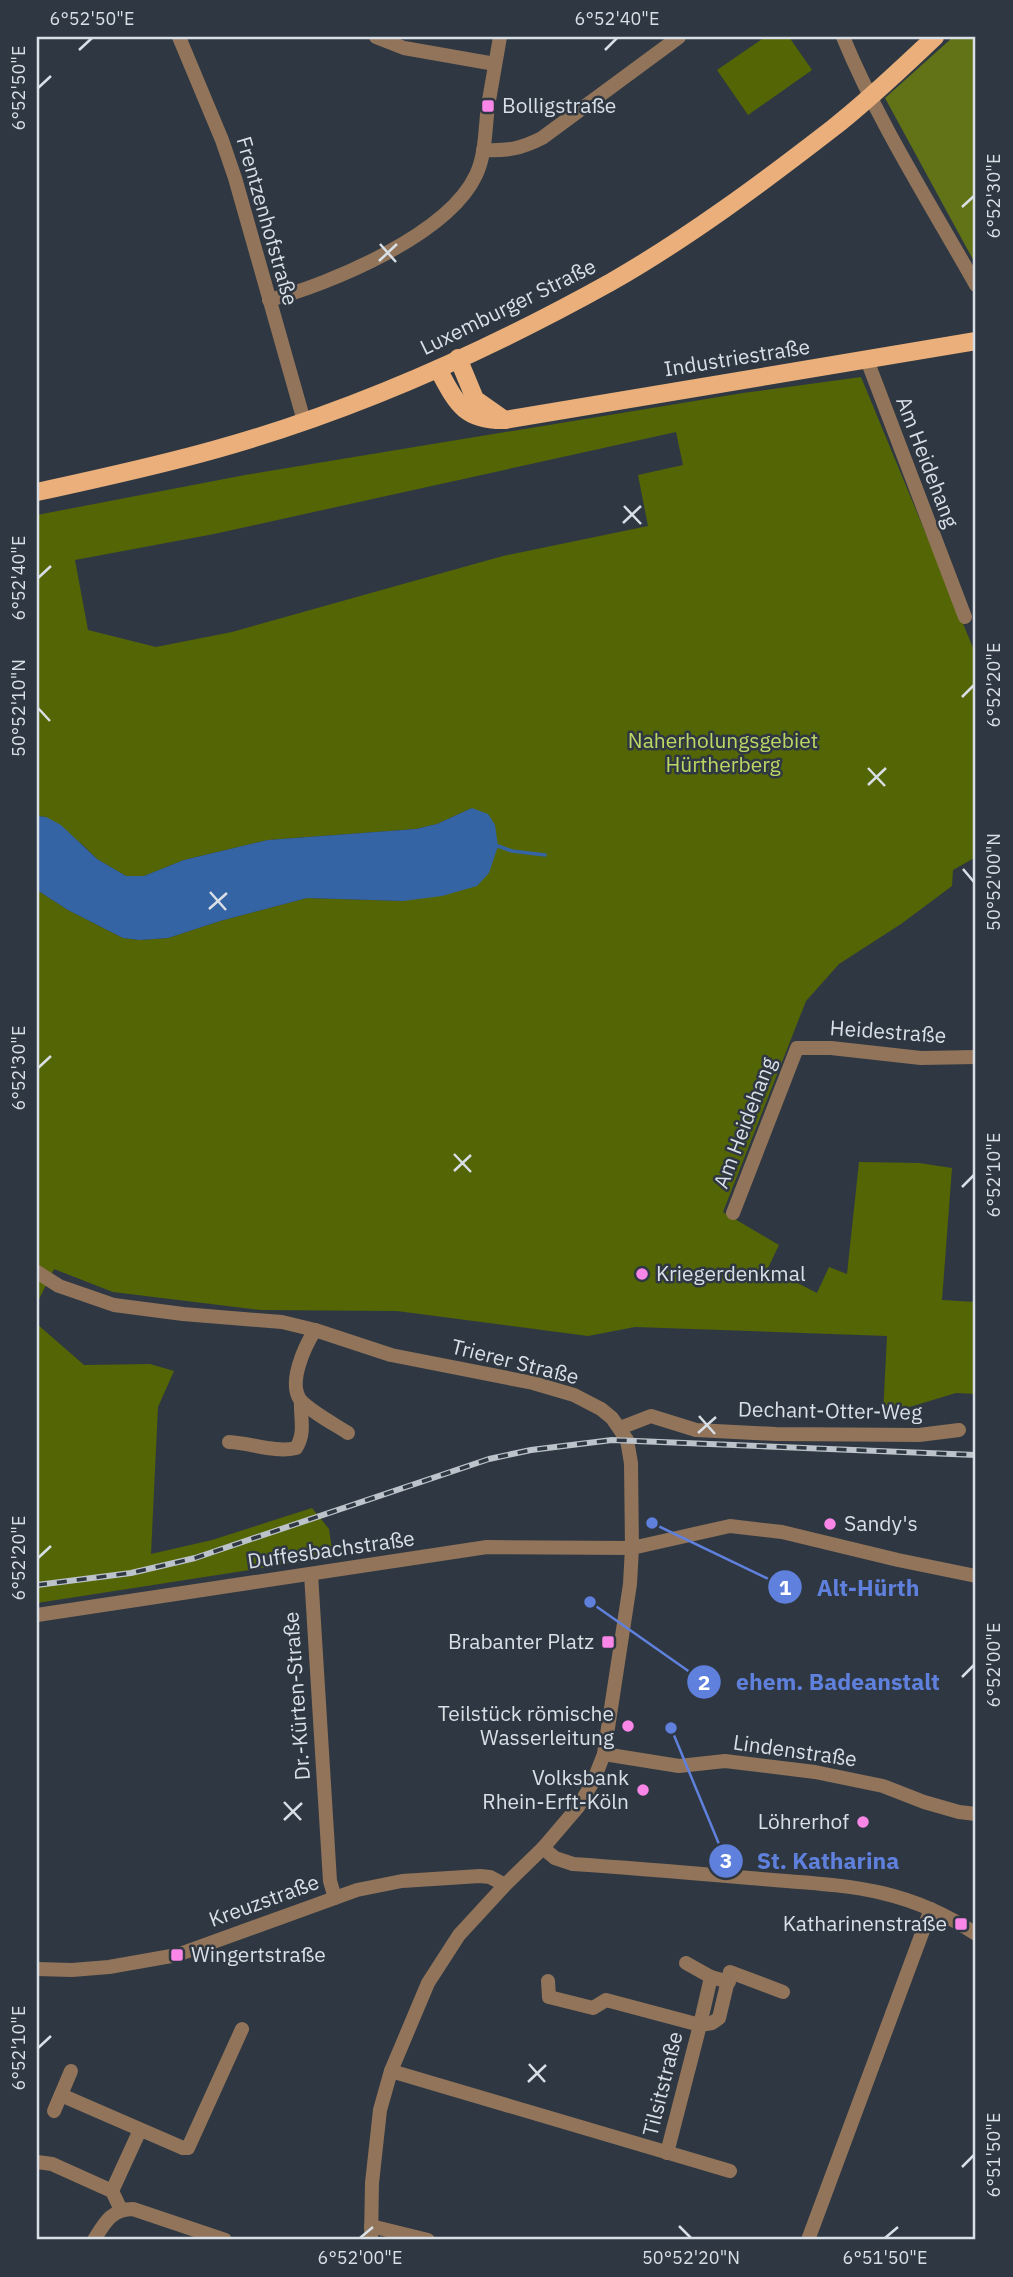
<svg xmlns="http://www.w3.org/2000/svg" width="1013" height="2277" viewBox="0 0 1013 2277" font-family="'IBM Plex Sans',sans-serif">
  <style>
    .green { fill: #546505; fill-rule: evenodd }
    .forest { fill: #617316 }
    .water { fill: #3564a4 }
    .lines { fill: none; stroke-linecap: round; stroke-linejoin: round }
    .stream { stroke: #3564a4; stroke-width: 3.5 }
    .minor { stroke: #91745a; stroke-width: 14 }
    .major { stroke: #eaaf7a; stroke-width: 18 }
    .rail-casing { stroke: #bcc3ca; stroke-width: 6 }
    .rail { stroke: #2f3842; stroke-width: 3.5; stroke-dasharray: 10; stroke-linecap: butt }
    .ticks { fill: none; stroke: #d9dfe6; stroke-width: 2.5 }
    .poi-dot { fill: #fa87e8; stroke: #2f3842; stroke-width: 2.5 }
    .labels { text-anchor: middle; stroke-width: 5; stroke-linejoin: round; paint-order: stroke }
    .poi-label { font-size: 21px; fill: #d9dfe6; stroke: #2f3842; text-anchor: end }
    .street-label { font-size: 21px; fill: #d9dfe6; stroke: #2f3842 }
    .park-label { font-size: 21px; fill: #bcd764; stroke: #2f3842 }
    .leader { fill: none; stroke: #5f81dd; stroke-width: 2.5 }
    .callout-dot { fill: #5f81dd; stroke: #2f3842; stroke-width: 2.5 }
    .mark-label { font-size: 21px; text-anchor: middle; font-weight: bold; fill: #fff }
    .callout-label { font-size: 23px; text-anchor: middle; font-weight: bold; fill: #5f81dd; stroke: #2f3842; stroke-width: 5; stroke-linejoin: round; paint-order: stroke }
    .neatline { fill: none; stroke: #d9dfe6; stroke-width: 2.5 }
    .ticks-label { font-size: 18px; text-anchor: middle; fill: #d9dfe6 }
  </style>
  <rect width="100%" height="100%" fill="#2f3842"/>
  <g class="green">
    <path d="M 765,37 L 789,37 L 812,70 L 748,115 L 717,70 Z"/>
    <path d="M 861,377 L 976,655 L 976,857 L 953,870 L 952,886 L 901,924 L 839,964 L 806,1001 L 723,1212 L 779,1245 L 768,1268 L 817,1293 L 829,1267 L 847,1274 L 859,1162 L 919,1163 L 952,1168 L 942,1300 L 976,1302 L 976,1394 L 956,1393 L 883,1415 L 887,1336 L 635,1327 L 588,1336 L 397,1311 L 261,1310 L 113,1292 L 54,1269 L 37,1303 L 37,890 L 68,910 L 123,938 L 140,940 L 168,938 L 220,921 L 307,898 L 403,901 L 472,808 L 437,824 L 416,829 L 268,840 L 184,860 L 144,876 L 126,876 L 97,859 L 83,845 L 46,817 L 37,816 L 37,515 L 245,475 L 743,393 ZM 676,432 L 683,465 L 638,475 L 648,526 L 503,556 L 232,632 L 156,647 L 88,630 L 75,560 L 214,534 Z"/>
    <path d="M 37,1324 L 84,1365 L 150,1364 L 174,1371 L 158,1407 L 151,1554 L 212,1540 L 312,1508 L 329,1529 L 333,1557 L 37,1603 Z"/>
  </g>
  <path class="forest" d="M 953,37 L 976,37 L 976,265 L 885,98 Z"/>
  <path class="water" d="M 472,808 L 488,814 L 495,825 L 498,846 L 489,873 L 477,886 L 442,896 L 403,901 L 307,898 L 220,921 L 168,938 L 140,940 L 123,938 L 68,910 L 37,890 L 37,816 L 46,817 L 61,825 L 97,859 L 126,876 L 144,876 L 184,860 L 268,840 L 416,829 L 437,824 Z"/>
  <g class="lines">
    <path class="stream" d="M 498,846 L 512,851 L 545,855"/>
    <g class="minor">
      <path d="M 179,37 L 222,140 L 235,178 L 304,421"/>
      <path d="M 376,37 L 404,48 L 495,64"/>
      <path d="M 843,37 C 878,122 931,205 976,285"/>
      <path d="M 483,150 C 508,151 520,149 542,138 L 679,37"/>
      <path d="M 269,300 C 330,284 448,235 476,175 C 486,154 485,128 488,106 C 492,83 496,60 500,37"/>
      <path d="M 867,360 L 965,617"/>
      <path d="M 733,1213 L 797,1048 L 831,1048 L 921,1058 L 976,1057"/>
      <path d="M 37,1272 L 59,1286 L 114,1305 L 183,1314 L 282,1322 L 315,1330 L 391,1355 L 533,1383 L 574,1395 L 601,1409 L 612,1418 L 627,1440 L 631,1463 L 632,1548 L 630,1584 L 604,1754 L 593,1782 L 578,1807 L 543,1848 L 505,1885 L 459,1935 L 428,1983 L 391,2071 L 380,2110 L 372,2183 L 371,2240"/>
      <path d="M 315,1330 C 305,1346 286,1385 302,1402 C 315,1414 334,1424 348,1433"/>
      <path d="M 620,1428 L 651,1416 L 696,1430 L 776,1434 L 919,1435 L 959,1430"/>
      <path d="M 229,1442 C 251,1443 275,1453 296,1448 C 306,1433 300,1417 301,1401"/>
      <path d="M 311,1574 L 330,1881 L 335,1898"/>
      <path d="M 37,1615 L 487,1547 L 632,1548 L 730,1526 L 782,1532 L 898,1560 L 976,1576"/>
      <path d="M 604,1754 L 679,1766 L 725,1761 L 815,1772 L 883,1786 L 924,1802 L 959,1812 L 976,1814"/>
      <path d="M 543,1848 L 555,1858 L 573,1864 C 632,1868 691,1873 750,1878 C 838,1886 899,1883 976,1934"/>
      <path d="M 686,1963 L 711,1977"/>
      <path d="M 37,1969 L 72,1970 L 109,1967 L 177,1955 L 357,1890 L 402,1881 L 480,1876 L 490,1877 L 505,1885"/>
      <path d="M 548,1981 L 549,1997 L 593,2008 L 606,2000 L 700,2025 L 711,1977 L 729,1982"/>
      <path d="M 391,2071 L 730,2171"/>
      <path d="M 61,2095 L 183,2148 L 188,2148 L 242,2029"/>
      <path d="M 54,2111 L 71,2071"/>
      <path d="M 667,2153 L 700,2025 L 712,2023 L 719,2018 L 730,1972 L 783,1992"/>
      <path d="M 37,2162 L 52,2164 L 112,2191 L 121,2210"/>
      <path d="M 112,2191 L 140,2130"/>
      <path d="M 371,2226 L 428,2240"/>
      <path d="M 94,2240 C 104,2224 111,2209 133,2209 L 225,2240"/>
      <path d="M 808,2240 L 931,1909"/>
    </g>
    <g class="major">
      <path d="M 458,358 L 475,399 L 502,418"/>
      <path d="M 438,369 C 456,402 463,421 505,420 L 976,341"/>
      <path d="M 37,492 C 97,479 157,466 217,449 C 353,411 487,351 611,282 C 688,238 762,183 833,128 C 869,100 902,68 935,37"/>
    </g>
    <g class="rail-casing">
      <path id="rail" d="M 37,1585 L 131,1573 L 195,1558 L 489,1459 L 531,1450 L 612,1440 L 976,1455"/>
    </g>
    <use href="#rail" class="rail"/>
  </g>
  <path class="ticks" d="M 79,50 L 92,38M 605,50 L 617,38M 38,88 L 51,76M 962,207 L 974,196M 380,244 L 396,262M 379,261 L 397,244M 624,506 L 641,524M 623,523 L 641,506M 38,578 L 51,566M 962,697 L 974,685M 38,708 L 50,721M 868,768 L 885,786M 868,785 L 886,768M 963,869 L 974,882M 210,892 L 226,910M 209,909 L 227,893M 38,1068 L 51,1056M 454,1154 L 471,1172M 454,1171 L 471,1155M 962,1187 L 974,1175M 699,1416 L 715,1434M 698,1433 L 716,1417M 38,1558 L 51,1546M 962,1677 L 974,1665M 284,1802 L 301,1820M 284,1820 L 302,1803M 38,2048 L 51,2036M 529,2064 L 545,2082M 528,2082 L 546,2065M 962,2167 L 974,2155M 679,2226 L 691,2238M 360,2238 L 373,2227M 885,2238 L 898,2227"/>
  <g class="poi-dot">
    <rect x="481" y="99" width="14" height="14" rx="3.5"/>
    <circle cx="642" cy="1274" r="7"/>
    <circle cx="830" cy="1524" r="7"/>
    <rect x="601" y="1635" width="14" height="14" rx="3.5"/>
    <circle cx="628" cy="1726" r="7"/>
    <circle cx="643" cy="1790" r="7"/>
    <circle cx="863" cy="1822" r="7"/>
    <rect x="954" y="1917" width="14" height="14" rx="3.5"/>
    <rect x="170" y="1948" width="14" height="14" rx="3.5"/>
  </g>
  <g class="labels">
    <g class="poi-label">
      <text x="502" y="113" text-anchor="start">Bolligstraße</text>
      <text x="656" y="1281" text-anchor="start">Kriegerdenkmal</text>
      <text x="844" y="1531" text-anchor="start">Sandy's</text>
      <text x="594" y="1649">Brabanter Platz</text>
      <text x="614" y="1721">Teilstück römische<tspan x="614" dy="24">Wasserleitung</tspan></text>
      <text x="629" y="1785">Volksbank<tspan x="629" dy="24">Rhein-Erft-Köln</tspan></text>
      <text x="849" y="1829">Löhrerhof</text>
      <text x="947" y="1931">Katharinenstraße</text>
      <text x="191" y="1962" text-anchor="start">Wingertstraße</text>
    </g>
    <g class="street-label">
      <text transform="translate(267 221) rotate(74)" y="7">Frentzenhofstraße</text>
      <text transform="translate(508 307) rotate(-26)" y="7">Luxemburger Straße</text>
      <text transform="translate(737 358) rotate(-9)" y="7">Industriestraße</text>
      <text transform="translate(927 462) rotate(69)" y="7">Am Heidehang</text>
      <text transform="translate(888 1032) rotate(4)" y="7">Heidestraße</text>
      <text transform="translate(745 1123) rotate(-69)" y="7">Am Heidehang</text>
      <text transform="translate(515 1362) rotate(14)" y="7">Trierer Straße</text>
      <text transform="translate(830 1411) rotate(1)" y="7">Dechant-Otter-Weg</text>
      <text transform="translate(331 1550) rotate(-8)" y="7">Duffesbachstraße</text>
      <text transform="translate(297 1696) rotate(-94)" y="7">Dr.-Kürten-Straße</text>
      <text transform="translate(795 1751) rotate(8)" y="7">Lindenstraße</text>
      <text transform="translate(264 1901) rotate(-20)" y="7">Kreuzstraße</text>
      <text transform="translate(663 2084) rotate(-76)" y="7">Tilsitstraße</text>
    </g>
    <g class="park-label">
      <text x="723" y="748">Naherholungsgebiet<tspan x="723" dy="24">Hürtherberg</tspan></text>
    </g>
  </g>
  <path class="leader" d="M652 1523L785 1587M590 1602L704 1682M671 1728L726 1861"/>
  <g class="callout-dot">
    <circle cx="652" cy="1523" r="7"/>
    <circle cx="590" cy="1602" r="7"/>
    <circle cx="671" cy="1728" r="7"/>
    <circle cx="785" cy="1587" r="18"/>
    <circle cx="704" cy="1682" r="18"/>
    <circle cx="726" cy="1861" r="18"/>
  </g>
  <g class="mark-label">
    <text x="785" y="1595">1</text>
    <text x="704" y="1690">2</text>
    <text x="726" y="1868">3</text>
  </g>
  <g class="callout-label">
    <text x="868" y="1596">Alt-Hürth</text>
    <text x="838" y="1690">ehem. Badeanstalt</text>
    <text x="828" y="1869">St. Katharina</text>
  </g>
  <rect width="1013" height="2277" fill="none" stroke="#2f3842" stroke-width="77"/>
  <rect x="38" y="38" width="936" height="2200" class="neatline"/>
  <g class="ticks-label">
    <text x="92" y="25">6°52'50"E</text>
    <text x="617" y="25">6°52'40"E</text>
    <text transform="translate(19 88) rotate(-90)" y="6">6°52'50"E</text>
    <text transform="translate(994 196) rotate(-90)" y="6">6°52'30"E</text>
    <text transform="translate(19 578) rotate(-90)" y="6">6°52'40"E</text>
    <text transform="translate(994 685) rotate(-90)" y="6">6°52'20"E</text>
    <text transform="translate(19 708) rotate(-90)" y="6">50°52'10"N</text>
    <text transform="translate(994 882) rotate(-90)" y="6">50°52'00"N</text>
    <text transform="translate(19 1068) rotate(-90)" y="6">6°52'30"E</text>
    <text transform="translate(994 1175) rotate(-90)" y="6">6°52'10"E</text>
    <text transform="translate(19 1558) rotate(-90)" y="6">6°52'20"E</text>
    <text transform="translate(994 1665) rotate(-90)" y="6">6°52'00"E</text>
    <text transform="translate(19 2048) rotate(-90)" y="6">6°52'10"E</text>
    <text transform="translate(994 2155) rotate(-90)" y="6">6°51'50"E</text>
    <text x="360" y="2264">6°52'00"E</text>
    <text x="691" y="2264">50°52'20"N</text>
    <text x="885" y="2264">6°51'50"E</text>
  </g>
</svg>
